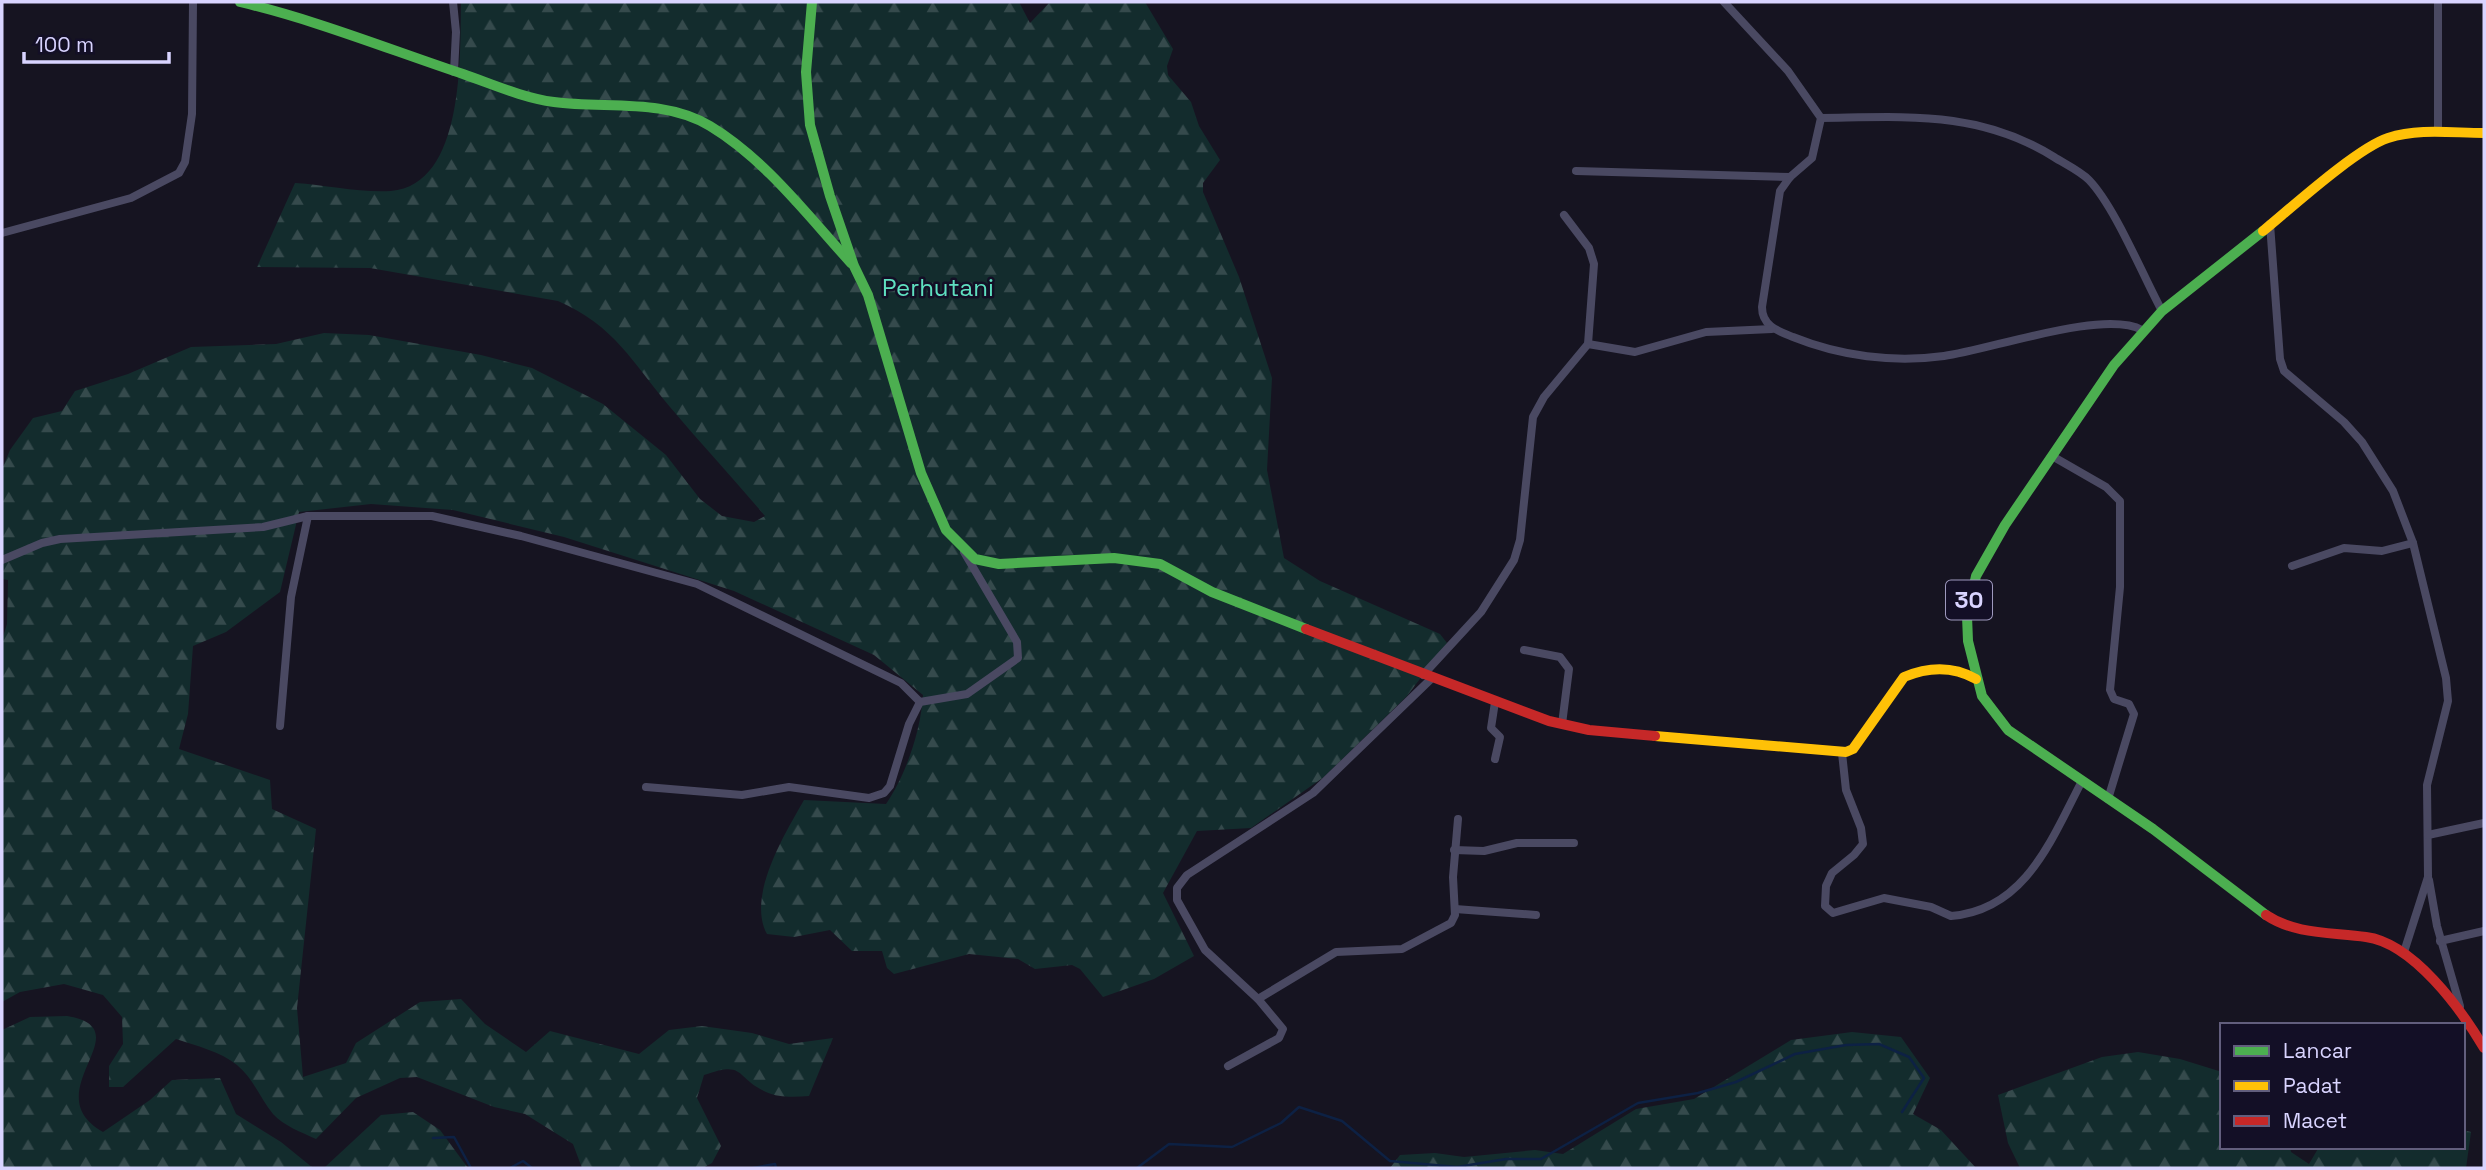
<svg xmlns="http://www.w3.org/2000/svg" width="2486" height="1170" viewBox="0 0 2486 1170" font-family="'Space Grotesk',sans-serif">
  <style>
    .forest { fill: url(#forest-firs) }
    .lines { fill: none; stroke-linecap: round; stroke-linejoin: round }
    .stream { stroke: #0d2144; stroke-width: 2.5 }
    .street { stroke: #4a4962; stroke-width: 8 }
    .fast { stroke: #4caf50; stroke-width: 10 }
    .slow { stroke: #ffc107; stroke-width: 10 }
    .jam { stroke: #c62828; stroke-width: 10 }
    .labels { text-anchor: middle; stroke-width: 5; stroke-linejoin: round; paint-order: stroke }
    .shield { fill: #130f26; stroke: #9e99be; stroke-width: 2 }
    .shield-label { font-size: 23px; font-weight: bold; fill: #d9d4ff }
    .park-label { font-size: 24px; fill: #5fe0c0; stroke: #130f26 }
  </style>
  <defs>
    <pattern id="forest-firs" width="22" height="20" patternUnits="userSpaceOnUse" patternTransform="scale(1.75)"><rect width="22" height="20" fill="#132c2d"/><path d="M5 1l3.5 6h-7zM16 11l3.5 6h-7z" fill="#354a4c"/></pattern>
  </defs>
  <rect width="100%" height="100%" fill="#161421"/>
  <g class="forest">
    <path d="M 461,2 L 1019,2 L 1030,23 L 1050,2 L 1145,2 L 1173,49 L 1167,66 L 1168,75 L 1191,102 L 1199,126 L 1220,160 L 1203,183 L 1203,192 L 1239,277 L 1272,378 L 1267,470 L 1284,558 L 1320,581 L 1440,634 L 1447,643 L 1407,696 L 1324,777 L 1251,828 L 1197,831 L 1163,893 L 1194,956 L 1154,979 L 1103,997 L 1080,969 L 1072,965 L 1035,969 L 1018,959 L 969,954 L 894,974 L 887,968 L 882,951 L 852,951 L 830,930 L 794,937 L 767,934 C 746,896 786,832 804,800 L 886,804 C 906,775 921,730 923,695 L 874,655 L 734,591 L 564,537 L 453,510 L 371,504 L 299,512 L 280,592 L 226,632 L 193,646 L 188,714 L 179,749 L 270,780 L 272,809 L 316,829 L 297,1008 L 303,1077 L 346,1063 L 356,1043 L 420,1002 L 461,999 L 485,1024 L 526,1052 L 550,1031 L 639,1054 L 669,1030 L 702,1026 L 752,1033 L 789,1044 L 833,1038 L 809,1096 C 795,1097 779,1098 766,1092 C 734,1077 746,1060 704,1075 L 697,1098 L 721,1146 L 712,1163 L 703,1168 L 582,1168 L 573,1144 L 525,1114 L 494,1107 L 417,1077 L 400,1078 L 356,1098 L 316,1139 C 301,1132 284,1126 273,1114 C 260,1098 253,1078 237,1065 C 220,1051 196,1046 176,1039 L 123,1087 L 109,1087 L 109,1066 L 123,1044 L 122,1017 L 103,995 L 64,984 L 20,992 L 2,1002 L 2,640 L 7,624 L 8,580 L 2,579 L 2,469 L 10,450 L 33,418 L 62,411 L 75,391 L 128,374 L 191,347 L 276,344 L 324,333 L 369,335 L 481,355 L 532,368 L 603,404 L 666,455 L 700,499 L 722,516 L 754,522 L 765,516 C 734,479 701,444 670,407 C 633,363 614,325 558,301 L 370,268 L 257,267 L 295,183 C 326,185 361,193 391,191 C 465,185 460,55 461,2 Z"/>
    <path d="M 67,1016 C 145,1029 33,1092 103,1132 L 150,1100 L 172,1080 L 220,1078 L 236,1114 L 281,1142 L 313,1168 L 2,1168 L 2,1030 L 30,1017 Z"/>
    <path d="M 1852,1032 L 1901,1037 L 1930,1078 L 1913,1114 L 1941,1130 L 1976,1168 L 1390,1168 L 1400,1155 L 1435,1153 L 1464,1157 L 1535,1150 L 1563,1154 L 1636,1109 L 1694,1099 L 1791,1040 Z"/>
    <path d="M 2138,1052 L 2180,1059 L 2222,1072 L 2222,1147 L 2290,1147 L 2291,1152 L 2309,1164 L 2319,1147 L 2463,1147 L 2463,1130 L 2471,1132 L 2466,1168 L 2020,1168 L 2008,1143 L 1998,1095 L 2102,1057 Z"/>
    <path d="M 413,1112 L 440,1130 L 468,1168 L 324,1168 L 381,1115 Z"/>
  </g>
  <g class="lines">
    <g class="stream">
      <path d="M 433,1138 L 454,1137 L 471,1168"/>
      <path d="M 510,1168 L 523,1161 L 532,1168"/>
      <path d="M 753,1168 L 775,1164 L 776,1168"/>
      <path d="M 1137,1168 L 1169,1144 L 1232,1147 L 1281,1123 L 1299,1107 L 1342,1121 L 1390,1161 L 1457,1167 L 1506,1159 L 1541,1159 L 1638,1103 L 1698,1093 L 1736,1082 L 1795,1054 L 1846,1045 L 1879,1044 L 1909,1057 L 1924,1078 L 1902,1112"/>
    </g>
    <g class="street">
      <path d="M 453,2 L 456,32 L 454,72"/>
      <path d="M 1724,2 L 1788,71 L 1821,118 L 1812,158 L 1790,177 L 1780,191 L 1762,307 C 1762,326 1778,331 1793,337 C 1840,356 1893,363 1944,356 C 1990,350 2103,309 2142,330"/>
      <path d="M 1821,118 C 1906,117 1979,110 2054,157 C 2065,164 2080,171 2089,180 C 2115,207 2143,276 2162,311"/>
      <path d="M 2438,132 L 2438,2"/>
      <path d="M 1576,171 L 1790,177"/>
      <path d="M 2270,224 L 2280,359 L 2284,371 L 2344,422 L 2362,442 L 2393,491 L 2413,543 L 2446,678 L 2448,701 L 2427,785 L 2428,877 L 2404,952"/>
      <path d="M 2,233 L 131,198 L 179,173 L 185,162 L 192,114 L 193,2"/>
      <path d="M 1588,344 L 1635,352 L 1706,332 L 1772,329"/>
      <path d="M 2052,456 L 2106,487 L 2120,501 L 2120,587 L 2110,690 L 2114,699 L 2129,704 L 2134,714 L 2108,799"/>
      <path d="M 2,560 L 42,543 L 60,539 L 263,527 L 308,516 L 432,516 L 521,536 L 697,584 L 901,683 L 920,702"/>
      <path d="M 2292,566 L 2344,548 L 2382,551 L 2413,543"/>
      <path d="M 1524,650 L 1560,657 L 1569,669 L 1562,724"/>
      <path d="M 1423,675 L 1481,612 L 1514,560 L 1520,540 L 1533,417 L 1544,397 L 1588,344 L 1594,264 L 1589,248 L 1564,215"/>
      <path d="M 1495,702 L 1491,728 L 1500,737 L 1495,759"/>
      <path d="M 280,726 L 291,597 L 308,516"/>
      <path d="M 1842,753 L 1846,790 L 1861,828 L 1863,844 L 1854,855 L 1832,873 L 1826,886 L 1825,906 L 1833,913 L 1884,898 L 1931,907 L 1951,916 C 2026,910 2052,838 2082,781"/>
      <path d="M 646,787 L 742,795 L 789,787 L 869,798 L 884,793 L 890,786 L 909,724 L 920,702 L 967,694 L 1018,658 L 1017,642 L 964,552"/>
      <path d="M 2428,835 L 2484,823"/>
      <path d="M 1454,850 L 1484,851 L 1517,843 L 1574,843"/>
      <path d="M 2429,880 L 2437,926 L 2460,1006"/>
      <path d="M 1455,909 L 1536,915"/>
      <path d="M 2440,941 L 2484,931"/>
      <path d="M 1258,999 L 1336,952 L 1402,949 L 1451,923 L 1455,915 L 1453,877 L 1458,819"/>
      <path d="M 1228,1066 L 1279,1038 L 1283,1029 L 1258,999 L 1205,950 L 1177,900 L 1177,888 L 1187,875 L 1313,793 L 1431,679"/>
    </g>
    <g class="fast">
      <path d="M 240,2 C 316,20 388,49 463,74 C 492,84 523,98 554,102 C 606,109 663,98 710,126 C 765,159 808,216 851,263"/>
      <path d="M 812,2 L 806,72 L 810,125 L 830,196 L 854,266 L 868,295 L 921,473 L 946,530 L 975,559 L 999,564 L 1114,558 L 1160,564 L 1212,592 L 1306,629"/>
      <path d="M 2263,231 L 2162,311 L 2114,365 L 2005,525 L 1976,576 L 1967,616 L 1968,641 L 1982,696 L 2008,730 L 2153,829 L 2266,915"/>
    </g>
    <g class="slow">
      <path d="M 2263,231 C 2291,208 2357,148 2388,138 C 2419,128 2452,133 2484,133"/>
      <path d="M 1655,736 L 1846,752 L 1853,749 L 1904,677 C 1928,667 1953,666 1976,679"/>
    </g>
    <g class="jam">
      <path d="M 1306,629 L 1549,721 L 1589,730 L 1655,736"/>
      <path d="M 2266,915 C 2296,935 2332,932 2366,937 C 2413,943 2461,1009 2484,1048"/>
    </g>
  </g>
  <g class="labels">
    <rect class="shield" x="1946" y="580.5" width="46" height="39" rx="5"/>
    <g class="shield-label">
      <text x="1969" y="608">30</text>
    </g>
    <g class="park-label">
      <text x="938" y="296">Perhutani</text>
    </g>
  </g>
  <rect width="2486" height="1170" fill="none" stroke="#d9d4ff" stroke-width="7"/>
  <rect x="2220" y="1023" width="245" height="126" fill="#130f26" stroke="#625e7d" stroke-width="2"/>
  <rect x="2234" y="1046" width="35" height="10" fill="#4caf50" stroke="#625e7d" stroke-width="2"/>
  <text x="2283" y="1058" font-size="21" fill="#d9d4ff">Lancar</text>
  <rect x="2234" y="1081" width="35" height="10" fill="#ffc107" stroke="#625e7d" stroke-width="2"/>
  <text x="2283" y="1093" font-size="21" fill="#d9d4ff">Padat</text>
  <rect x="2234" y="1116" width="35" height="10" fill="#c62828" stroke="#625e7d" stroke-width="2"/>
  <text x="2283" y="1128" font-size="21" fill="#d9d4ff">Macet</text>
  <path d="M24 52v10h145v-10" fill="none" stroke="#d9d4ff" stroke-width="3.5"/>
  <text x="35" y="52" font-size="21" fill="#d9d4ff" stroke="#130f26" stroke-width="5" paint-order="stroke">100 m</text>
</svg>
